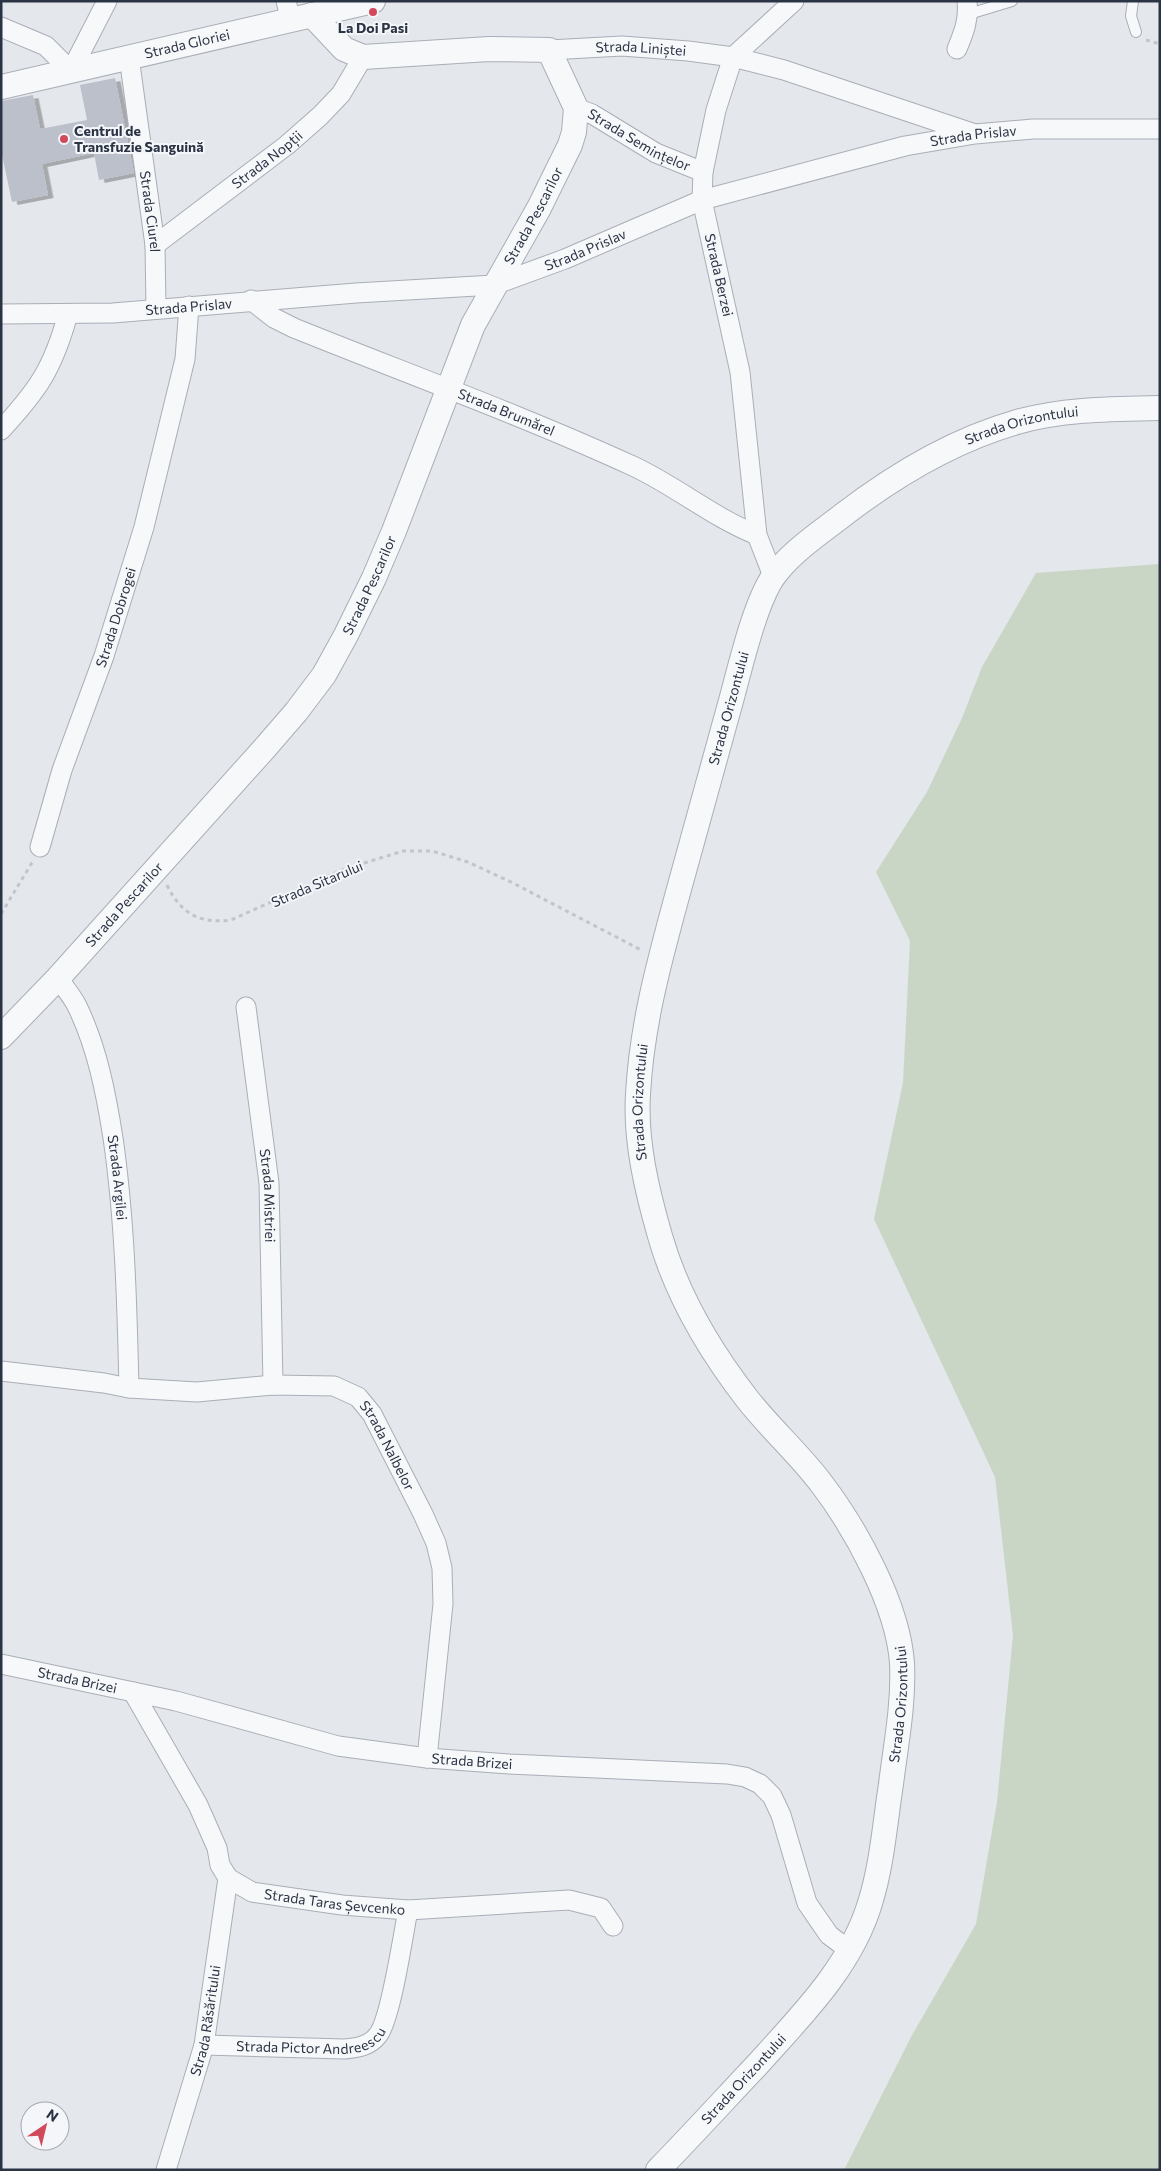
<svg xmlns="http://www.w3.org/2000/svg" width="1161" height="2171" viewBox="0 0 1161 2171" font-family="Commissioner,sans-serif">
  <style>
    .green { fill: #c9d6c5 }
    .building { fill: #bbc0ca; filter: url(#shadow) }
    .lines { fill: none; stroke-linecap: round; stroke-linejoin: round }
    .service-casing { stroke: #a9aeb7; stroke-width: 12 }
    .minor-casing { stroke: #a9aeb7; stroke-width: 21 }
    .tertiary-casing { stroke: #a9aeb7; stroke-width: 26 }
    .path { stroke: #c2c5cb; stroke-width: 3; stroke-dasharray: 4 4; stroke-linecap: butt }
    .service { stroke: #f7f8fa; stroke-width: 10 }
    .minor { stroke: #f7f8fa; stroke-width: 19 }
    .tertiary { stroke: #f7f8fa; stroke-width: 24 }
    .poi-dot { fill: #d1495b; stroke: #f4f6f9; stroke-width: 2 }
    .labels { text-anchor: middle; stroke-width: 4; stroke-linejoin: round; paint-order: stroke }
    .poi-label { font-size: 14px; font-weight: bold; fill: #2b3445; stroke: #f4f6f9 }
    .street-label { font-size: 14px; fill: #2b3445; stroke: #f4f6f9 }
  </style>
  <defs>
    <filter id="shadow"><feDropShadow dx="5.5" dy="3" stdDeviation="0" flood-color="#0004"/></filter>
  </defs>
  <rect width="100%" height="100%" fill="#e4e7ec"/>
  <path class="green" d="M 1160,564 L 1160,2170 L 844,2170 L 911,2037 L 976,1924 L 997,1802 L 1013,1635 L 995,1477 L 874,1219 L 903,1083 L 910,941 L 876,872 L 927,792 L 962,718 L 982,667 L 1036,573 Z"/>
  <path class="building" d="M 115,78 L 134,173 L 99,180 L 94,153 L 42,164 L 48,195 L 12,202 L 1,150 L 1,101 L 33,95 L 40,129 L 87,120 L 80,85 Z"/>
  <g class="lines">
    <g class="service-casing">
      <g id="service">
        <path d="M 1133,1 L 1131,16 L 1136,32"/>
        <path d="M 969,14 L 1012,1"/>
      </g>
    </g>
    <g class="minor-casing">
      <g id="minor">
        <path d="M 286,1 L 291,21"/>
        <path d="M 1,27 L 46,46 L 71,71 L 107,1"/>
        <path d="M 957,49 C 964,32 969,20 967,1"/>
        <path id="s1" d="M 549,50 L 622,46 L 688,51 L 733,57 L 784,70 L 972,133"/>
        <path id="s2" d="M 129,57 L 155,245 L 156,309"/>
        <path id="s3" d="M 576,108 L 592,114 L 656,153 L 703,172"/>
        <path id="s4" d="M 155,245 L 287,145 L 320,116 L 341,94 L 363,57"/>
        <path id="s5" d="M 251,300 L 274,318 L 294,328 C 408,374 524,416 635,467 C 677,487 714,518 757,535"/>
        <path id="s6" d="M 1,314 L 113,313 L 356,293 L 494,285 L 565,259 L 702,200 L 905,146 L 975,134 L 1033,129 L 1160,129"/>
        <path d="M 1,430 C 39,389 53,368 68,314"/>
        <path d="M 773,576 L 757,535 L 740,372 L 702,200 L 703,172 L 716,110 L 733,57 L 794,1"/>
        <path id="s7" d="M 40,847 L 62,770 L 104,656 L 144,527 L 185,359 L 189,306"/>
        <path id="s8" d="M 58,978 C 64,987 72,996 77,1006 C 97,1047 106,1093 113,1138 C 125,1221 127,1304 129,1388"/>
        <path id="s9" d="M 246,1007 L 269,1183 L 273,1385"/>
        <path id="s10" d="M 1,1371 L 104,1383 L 129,1388 L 197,1392 L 273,1385 L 334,1386 L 358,1397 L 372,1414 L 423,1514 L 436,1543 L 442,1568 L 443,1604 L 427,1758"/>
        <path id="s11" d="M 1,1664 L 176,1701 L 338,1746 L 427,1758 L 509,1764 L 727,1774 L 745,1777 L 760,1784 L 772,1796 L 781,1815 L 807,1903 L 829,1935 L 849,1950"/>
        <path id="s12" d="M 133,1692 L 198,1805 L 217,1848 L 220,1865 L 228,1878 L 252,1892 L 342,1905 L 408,1910 L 569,1900 L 601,1908 L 613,1926"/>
        <path id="s13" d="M 204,2045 L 344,2049 C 357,2048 370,2046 378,2035 C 391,2019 403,1935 408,1910"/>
        <path id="s14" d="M 166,2170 L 204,2045 L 228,1878"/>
      </g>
    </g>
    <g class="tertiary-casing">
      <g id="tertiary">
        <path id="s15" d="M 1,87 L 373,1"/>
        <path id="s16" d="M 1,1037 L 58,978 L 264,749 L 296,712 L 324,675 L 346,635 L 374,578 L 394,531 L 473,325 L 539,208 L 570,145 L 574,132 L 576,108 L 549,50 L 489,49 L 363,57 L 344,49 L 312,15"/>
        <path id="s17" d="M 658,2170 C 692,2135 724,2100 757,2065 C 800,2017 851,1967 870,1903 C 882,1865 885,1823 891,1784 C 896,1744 904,1703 902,1663 C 898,1605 856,1529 821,1483 C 799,1454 771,1429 748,1400 C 710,1351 677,1296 660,1236 C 647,1191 635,1141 638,1094 C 642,1022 660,959 679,889 C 696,829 712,768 729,708 C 739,673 755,599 776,573 C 794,550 820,533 843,515 C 895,475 954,440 1017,422 C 1063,409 1112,409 1160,408"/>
      </g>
    </g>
    <g class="path">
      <path d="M 1146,40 L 1160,44"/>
      <path d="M 167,885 C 181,914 200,924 231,920 L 342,870 L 403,851 L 432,851 L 468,862 L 513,883 L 643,951"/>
      <path d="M 1,914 L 33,861"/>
    </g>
    <use href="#service" class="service"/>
    <use href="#minor" class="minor"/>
    <use href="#tertiary" class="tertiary"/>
  </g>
  <g class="poi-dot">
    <circle cx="373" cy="12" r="5"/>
    <circle cx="64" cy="139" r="5"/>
  </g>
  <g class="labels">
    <g class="poi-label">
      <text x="373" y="33">La Doi Pasi</text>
      <text x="74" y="136" text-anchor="start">Centrul de<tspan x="74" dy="16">Transfuzie Sanguină</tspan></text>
    </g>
    <g class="street-label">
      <text dy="5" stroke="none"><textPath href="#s15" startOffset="191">Strada Gloriei</textPath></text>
      <text dy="5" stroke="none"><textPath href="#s1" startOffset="92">Strada Liniștei</textPath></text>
      <text dy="5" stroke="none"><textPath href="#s6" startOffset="998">Strada Prislav</textPath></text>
      <text dy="5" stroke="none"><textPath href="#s3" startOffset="71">Strada Semințelor</textPath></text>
      <text dy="5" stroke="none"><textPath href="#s4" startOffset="141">Strada Nopții</textPath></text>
      <text dy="5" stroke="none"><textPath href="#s2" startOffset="156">Strada Ciurel</textPath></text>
      <text dy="5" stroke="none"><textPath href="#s16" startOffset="991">Strada Pescarilor</textPath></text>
      <text dy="5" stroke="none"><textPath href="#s6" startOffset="592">Strada Prislav</textPath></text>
      <text transform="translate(719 275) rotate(77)" y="5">Strada Berzei</text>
      <text dy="5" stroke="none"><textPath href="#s6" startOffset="188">Strada Prislav</textPath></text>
      <text dy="5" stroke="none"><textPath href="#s5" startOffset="280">Strada Brumărel</textPath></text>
      <text dy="5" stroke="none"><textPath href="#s17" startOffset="2060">Strada Orizontului</textPath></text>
      <text dy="5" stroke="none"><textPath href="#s16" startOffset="586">Strada Pescarilor</textPath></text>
      <text dy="5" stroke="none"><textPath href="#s7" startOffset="242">Strada Dobrogei</textPath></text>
      <text dy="5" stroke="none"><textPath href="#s17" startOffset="1625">Strada Orizontului</textPath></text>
      <text transform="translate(317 884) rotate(-23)" y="5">Strada Sitarului</text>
      <text dy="5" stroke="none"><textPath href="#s16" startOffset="181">Strada Pescarilor</textPath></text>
      <text dy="5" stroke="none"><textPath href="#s17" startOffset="1220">Strada Orizontului</textPath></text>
      <text dy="5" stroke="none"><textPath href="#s8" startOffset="211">Strada Argilei</textPath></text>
      <text dy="5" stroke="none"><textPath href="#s9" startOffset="190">Strada Mistriei</textPath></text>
      <text dy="5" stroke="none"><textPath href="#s10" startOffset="418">Strada Nalbelor</textPath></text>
      <text dy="5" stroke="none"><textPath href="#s11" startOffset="78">Strada Brizei</textPath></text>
      <text dy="5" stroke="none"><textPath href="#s17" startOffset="545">Strada Orizontului</textPath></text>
      <text dy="5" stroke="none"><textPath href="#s11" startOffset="482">Strada Brizei</textPath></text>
      <text dy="5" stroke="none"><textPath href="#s12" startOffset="321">Strada Taras Șevcenko</textPath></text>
      <text dy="5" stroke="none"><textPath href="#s14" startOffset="155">Strada Răsăritului</textPath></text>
      <text dy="5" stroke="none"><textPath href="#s13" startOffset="109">Strada Pictor Andreescu</textPath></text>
      <text dy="5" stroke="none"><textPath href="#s17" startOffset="125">Strada Orizontului</textPath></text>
    </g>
  </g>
  <rect width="1161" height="2171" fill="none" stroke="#2b3445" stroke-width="5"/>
  <g transform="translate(45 2126) rotate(35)"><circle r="24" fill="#f4f6f9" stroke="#a4a8b1"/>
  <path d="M0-4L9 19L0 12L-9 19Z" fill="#d1495b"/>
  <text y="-8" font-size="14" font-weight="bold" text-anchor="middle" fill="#2b3445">N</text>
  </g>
</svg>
